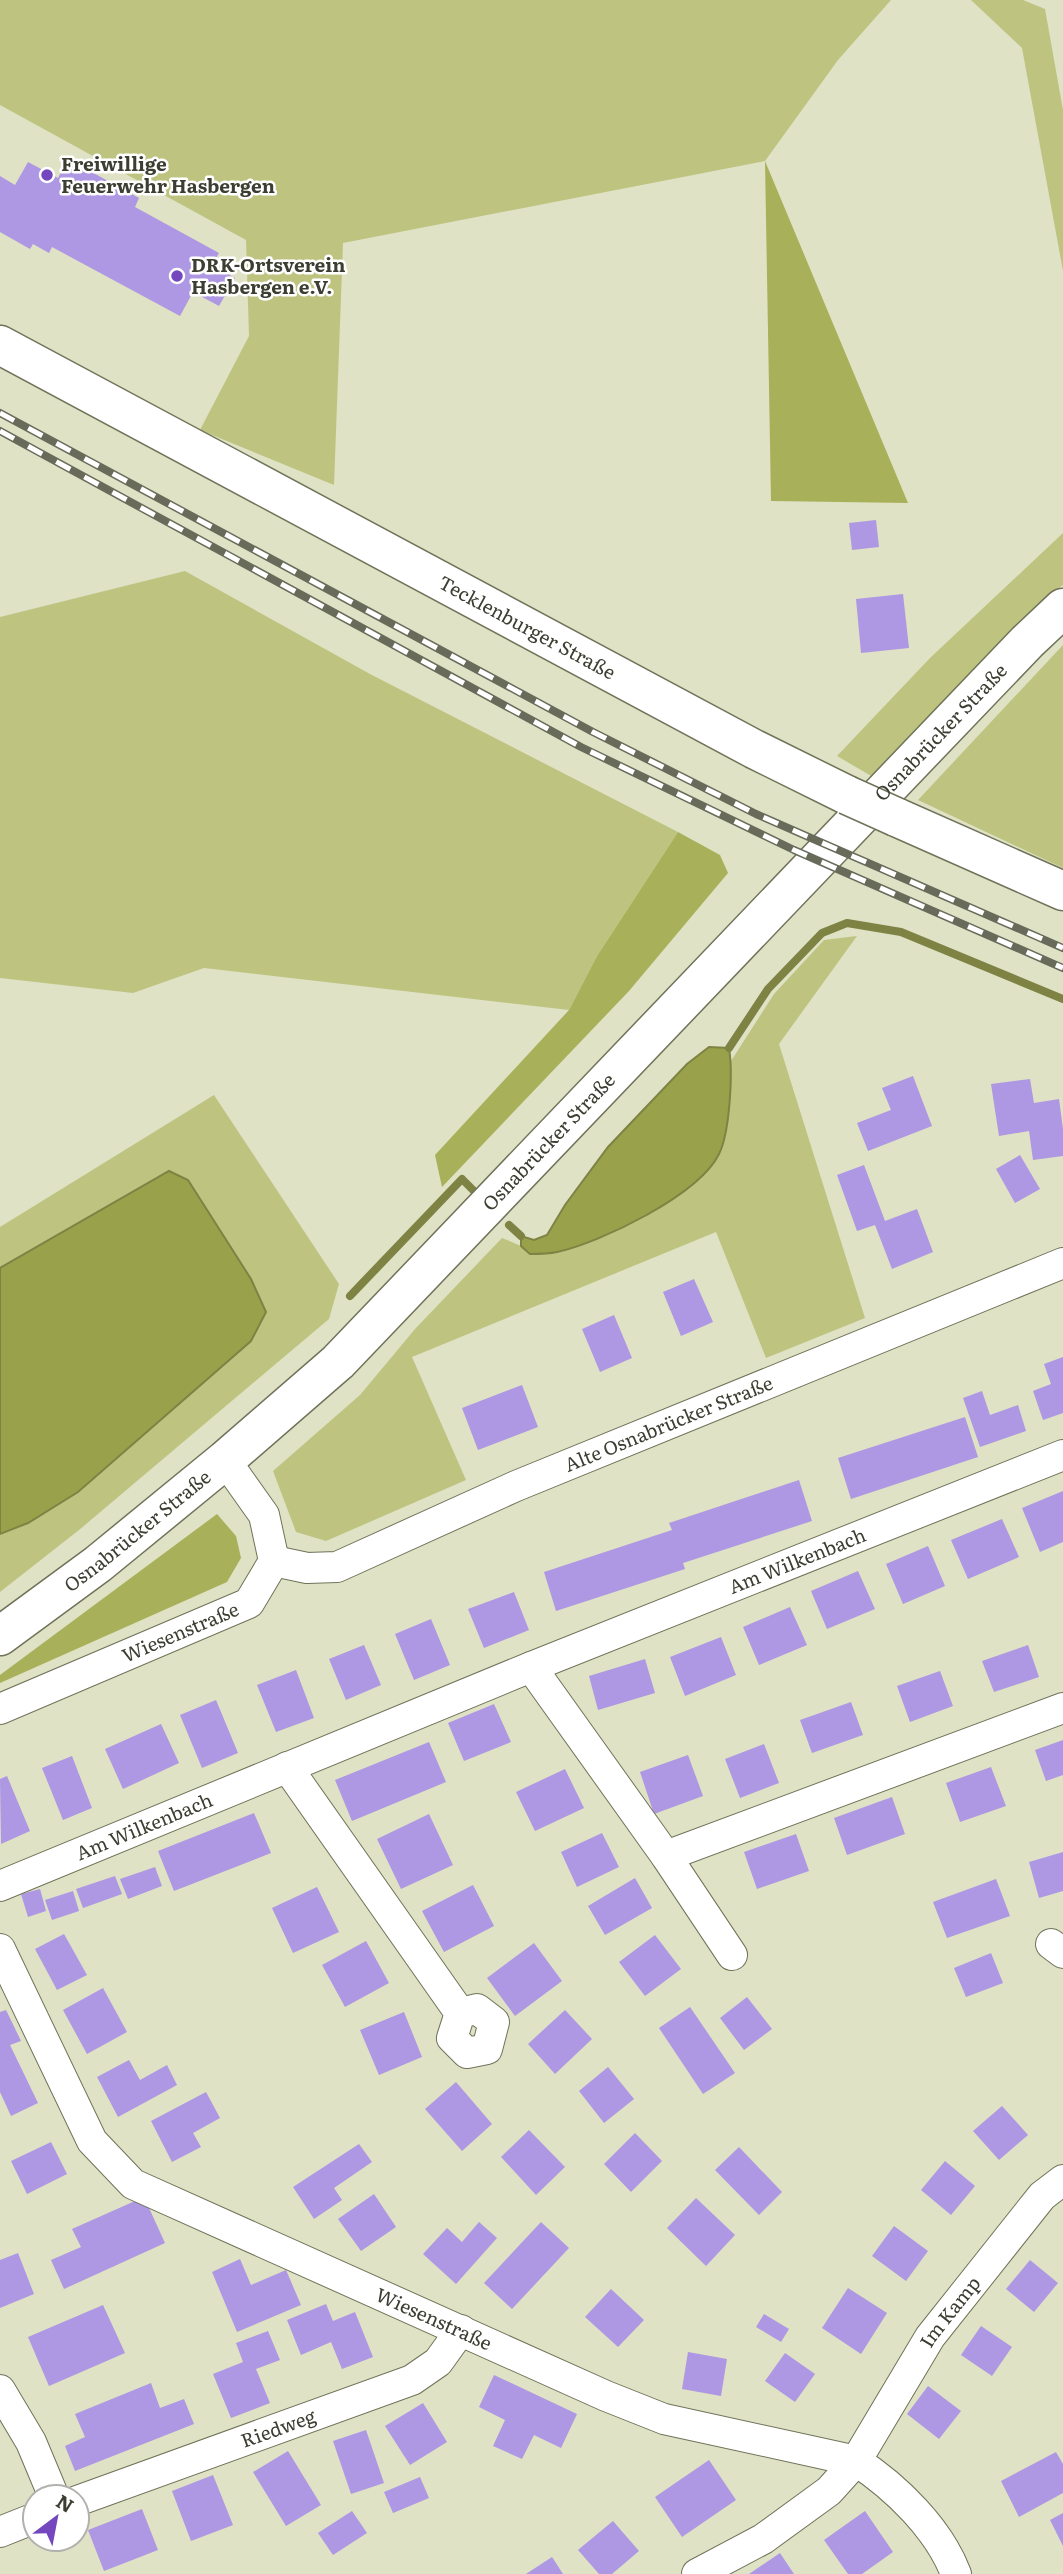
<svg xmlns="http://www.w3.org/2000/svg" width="1063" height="2574" viewBox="0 0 1063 2574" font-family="Literata,serif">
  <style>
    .green { fill: #bec480 }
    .forest { fill: #a9b05a }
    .water { fill: #9aa14b; stroke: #7e8344; stroke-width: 2 }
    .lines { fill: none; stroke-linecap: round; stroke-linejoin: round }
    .stream { stroke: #7e8344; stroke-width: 8 }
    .building { fill: #ae97e3 }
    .street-casing { stroke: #707359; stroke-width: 32 }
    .secondary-casing { stroke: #707359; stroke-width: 41 }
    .street { stroke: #fff; stroke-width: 30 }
    .secondary { stroke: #fff; stroke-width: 38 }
    .rail-casing { stroke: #696b5a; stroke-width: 8 }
    .rail { stroke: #fff; stroke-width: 5; stroke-dasharray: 16; stroke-linecap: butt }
    .secondary-bridge-casing { stroke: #707359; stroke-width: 41; stroke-linecap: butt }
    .secondary-bridge { stroke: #fff; stroke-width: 38 }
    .poi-dot { fill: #7547bf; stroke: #fff; stroke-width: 2.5 }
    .labels { text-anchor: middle; stroke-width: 5; stroke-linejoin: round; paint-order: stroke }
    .poi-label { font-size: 19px; font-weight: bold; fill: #3d3e32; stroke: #fff; text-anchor: start }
    .street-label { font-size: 19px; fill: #3d3e32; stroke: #fff }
  </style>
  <rect width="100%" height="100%" fill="#dfe2c5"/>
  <g class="green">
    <path d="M 0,0 L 891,0 L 838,60 L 765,161 L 343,243 L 334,485 L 200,430 L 249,336 L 246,240 L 0,105 Z"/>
    <path d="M 971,0 L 1023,0 L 1045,9 L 1063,110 L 1063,271 L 1022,48 Z"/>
    <path d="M 1063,533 L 1063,585 L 1050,594 L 873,777 L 837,756 L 930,658 Z"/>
    <path d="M 185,571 L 370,674 L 678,832 L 597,956 L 569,1010 L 204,968 L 133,993 L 0,978 L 0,617 Z"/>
    <path d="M 1063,645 L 1063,868 L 918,800 Z"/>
    <path d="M 857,936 L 779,1044 L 865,1318 L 766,1358 L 716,1232 L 412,1357 L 466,1480 L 326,1541 L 296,1532 L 273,1471 L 360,1395 L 415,1329 L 502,1238 L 521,1246 L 530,1254 L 600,1238 L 678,1196 L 704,1173 L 726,1130 L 731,1061 L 774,994 L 824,940 Z"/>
    <path d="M 214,1095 L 339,1284 L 329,1319 L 79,1530 L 0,1592 L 0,1227 Z"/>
  </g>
  <g class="forest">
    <path d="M 765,161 L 908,503 L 771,501 Z"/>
    <path d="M 678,832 L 720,855 L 728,873 L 629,991 L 442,1187 L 435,1155 L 569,1010 L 597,956 Z"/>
    <path d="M 217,1514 L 236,1536 L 241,1558 L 227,1582 L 0,1683 L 0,1675 Z"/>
  </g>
  <g class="water">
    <path d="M 709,1047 L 729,1048 C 733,1072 730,1132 719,1154 C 699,1195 600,1243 557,1252 C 548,1254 539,1254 530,1254 L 521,1246 L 521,1236 L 534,1240 L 547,1235 L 565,1205 L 608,1147 L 687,1064 Z"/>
    <path d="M 169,1171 L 188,1180 L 251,1279 L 266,1312 L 251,1341 L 78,1492 L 28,1523 L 0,1534 L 0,1268 Z"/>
  </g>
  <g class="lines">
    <g class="stream">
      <path d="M 729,1048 L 768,989 L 822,933 L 847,923 L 901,932 L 1063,999"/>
      <path d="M 509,1225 L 521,1236"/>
      <path d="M 350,1296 L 462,1179 L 476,1193"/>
    </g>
  </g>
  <g class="building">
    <path d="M 68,159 L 139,198 L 135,207 L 219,253 L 212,265 L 235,278 L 219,306 L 193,292 L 180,316 L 52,247 L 49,253 L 33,244 L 30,249 L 0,232 L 0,176 L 15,185 L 28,162 L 58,178 Z"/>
    <path d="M 876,520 L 879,547 L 852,550 L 849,523 Z"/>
    <path d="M 903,594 L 909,648 L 861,653 L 856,599 Z"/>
    <path d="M 913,1076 L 932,1126 L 868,1151 L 857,1123 L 891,1110 L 882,1088 Z"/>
    <path d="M 1030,1079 L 1034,1103 L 1059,1099 L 1063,1129 L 1063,1156 L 1033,1160 L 1029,1131 L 999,1136 L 991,1084 Z"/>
    <path d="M 1020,1155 L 1040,1189 L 1015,1203 L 996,1169 Z"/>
    <path d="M 864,1165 L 885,1221 L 917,1209 L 933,1252 L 892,1269 L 875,1225 L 857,1231 L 837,1175 Z"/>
    <path d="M 694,1279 L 713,1322 L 681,1336 L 663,1292 Z"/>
    <path d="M 614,1315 L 632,1358 L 600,1372 L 582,1329 Z"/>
    <path d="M 1063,1357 L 1063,1413 L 1043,1420 L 1033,1391 L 1051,1384 L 1044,1364 Z"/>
    <path d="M 522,1385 L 538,1427 L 478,1450 L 462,1408 Z"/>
    <path d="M 982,1391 L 990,1415 L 1018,1405 L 1026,1431 L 980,1447 L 963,1398 Z"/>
    <path d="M 965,1417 L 978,1457 L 851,1499 L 838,1458 Z"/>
    <path d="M 799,1480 L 812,1521 L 683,1563 L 685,1569 L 556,1611 L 544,1572 L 672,1530 L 669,1523 Z"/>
    <path d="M 1063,1491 L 1063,1542 L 1040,1552 L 1022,1508 Z"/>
    <path d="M 1002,1519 L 1019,1557 L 968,1579 L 951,1540 Z"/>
    <path d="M 928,1546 L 945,1586 L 903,1604 L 886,1564 Z"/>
    <path d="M 858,1571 L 875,1609 L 827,1629 L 811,1591 Z"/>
    <path d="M 514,1592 L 529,1630 L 484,1648 L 468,1609 Z"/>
    <path d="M 790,1607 L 807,1645 L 759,1665 L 743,1627 Z"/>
    <path d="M 431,1619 L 450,1665 L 414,1680 L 395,1634 Z"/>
    <path d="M 721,1637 L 736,1675 L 685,1696 L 670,1657 Z"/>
    <path d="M 364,1645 L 381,1685 L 346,1700 L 329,1659 Z"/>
    <path d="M 1028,1645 L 1039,1677 L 994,1692 L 982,1661 Z"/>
    <path d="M 645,1659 L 655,1693 L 598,1710 L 589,1676 Z"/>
    <path d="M 296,1670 L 314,1718 L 276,1732 L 257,1685 Z"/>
    <path d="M 940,1671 L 953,1706 L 910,1722 L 897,1686 Z"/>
    <path d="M 216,1700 L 238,1753 L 202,1768 L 180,1715 Z"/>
    <path d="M 851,1702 L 863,1735 L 812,1753 L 800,1720 Z"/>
    <path d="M 494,1704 L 511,1742 L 464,1761 L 448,1723 Z"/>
    <path d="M 161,1724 L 179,1763 L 123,1789 L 105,1749 Z"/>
    <path d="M 1063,1740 L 1063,1775 L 1046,1781 L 1035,1750 Z"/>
    <path d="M 429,1742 L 446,1782 L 352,1821 L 335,1780 Z"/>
    <path d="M 764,1744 L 779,1783 L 740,1798 L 725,1759 Z"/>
    <path d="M 688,1755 L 703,1796 L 654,1814 L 640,1772 Z"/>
    <path d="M 72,1756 L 92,1808 L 63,1820 L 42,1768 Z"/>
    <path d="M 991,1767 L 1006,1806 L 960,1822 L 946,1783 Z"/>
    <path d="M 565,1769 L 584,1808 L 535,1831 L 516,1792 Z"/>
    <path d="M 7,1776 L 30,1831 L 1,1844 L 0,1779 Z"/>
    <path d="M 892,1797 L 905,1834 L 847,1855 L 834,1818 Z"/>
    <path d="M 254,1813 L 271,1853 L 174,1891 L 158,1851 Z"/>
    <path d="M 429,1814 L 453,1865 L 401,1889 L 377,1839 Z"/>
    <path d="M 602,1833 L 619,1867 L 577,1887 L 561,1852 Z"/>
    <path d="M 796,1834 L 809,1871 L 757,1889 L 744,1852 Z"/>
    <path d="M 1063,1852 L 1063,1891 L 1039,1898 L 1029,1862 Z"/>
    <path d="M 155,1867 L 162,1886 L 128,1899 L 120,1879 Z"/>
    <path d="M 115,1876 L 122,1894 L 83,1908 L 76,1889 Z"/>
    <path d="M 635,1878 L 652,1908 L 605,1935 L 588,1906 Z"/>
    <path d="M 996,1879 L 1010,1916 L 947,1938 L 933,1902 Z"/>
    <path d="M 473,1885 L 494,1926 L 444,1952 L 422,1911 Z"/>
    <path d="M 317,1887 L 339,1932 L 293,1953 L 272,1908 Z"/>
    <path d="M 40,1889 L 46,1911 L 28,1917 L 21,1894 Z"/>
    <path d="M 73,1891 L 79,1911 L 52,1920 L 45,1900 Z"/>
    <path d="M 64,1934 L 87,1975 L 57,1990 L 35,1949 Z"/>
    <path d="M 655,1935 L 681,1969 L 645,1996 L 619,1962 Z"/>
    <path d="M 366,1941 L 389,1983 L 345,2007 L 322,1965 Z"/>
    <path d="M 534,1943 L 562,1981 L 515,2016 L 487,1978 Z"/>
    <path d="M 991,1953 L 1003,1983 L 966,1997 L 954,1968 Z"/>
    <path d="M 103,1988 L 127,2032 L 87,2054 L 63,2010 Z"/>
    <path d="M 747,1997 L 772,2029 L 744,2050 L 720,2018 Z"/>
    <path d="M 690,2007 L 735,2073 L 703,2094 L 659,2028 Z"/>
    <path d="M 6,2010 L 21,2041 L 10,2045 L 38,2103 L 11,2116 L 0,2092 L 0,2012 Z"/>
    <path d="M 565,2010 L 592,2039 L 555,2074 L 528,2044 Z"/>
    <path d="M 404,2012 L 422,2057 L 379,2075 L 360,2030 Z"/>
    <path d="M 129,2060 L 140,2080 L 167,2065 L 177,2085 L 118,2117 L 97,2077 Z"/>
    <path d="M 608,2067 L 634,2099 L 604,2123 L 579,2091 Z"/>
    <path d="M 456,2082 L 492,2124 L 462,2151 L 425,2109 Z"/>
    <path d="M 206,2092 L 220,2118 L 193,2133 L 201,2147 L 172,2162 L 151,2121 Z"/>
    <path d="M 1002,2106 L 1028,2135 L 999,2160 L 973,2131 Z"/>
    <path d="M 529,2130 L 565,2167 L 536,2195 L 501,2157 Z"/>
    <path d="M 635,2133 L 662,2161 L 631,2192 L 604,2164 Z"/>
    <path d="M 51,2142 L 67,2174 L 27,2194 L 11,2161 Z"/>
    <path d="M 359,2144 L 372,2162 L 334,2188 L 342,2200 L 314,2219 L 293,2187 Z"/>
    <path d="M 739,2147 L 782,2192 L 759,2215 L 715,2170 Z"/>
    <path d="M 945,2161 L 975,2186 L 951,2215 L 921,2190 Z"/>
    <path d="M 374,2194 L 396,2227 L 361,2251 L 338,2219 Z"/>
    <path d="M 144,2197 L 165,2243 L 64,2289 L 51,2260 L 81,2247 L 72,2229 Z"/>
    <path d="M 696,2198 L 735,2235 L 706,2266 L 667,2228 Z"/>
    <path d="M 479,2222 L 497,2238 L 456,2284 L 423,2254 L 447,2228 L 462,2242 Z"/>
    <path d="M 541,2222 L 569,2248 L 512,2309 L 484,2283 Z"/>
    <path d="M 894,2226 L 928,2251 L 906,2281 L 872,2256 Z"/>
    <path d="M 18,2253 L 34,2294 L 0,2308 L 0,2260 Z"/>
    <path d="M 240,2259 L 251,2285 L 286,2270 L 301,2305 L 237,2332 L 212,2272 Z"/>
    <path d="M 1030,2260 L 1058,2283 L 1034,2312 L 1006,2289 Z"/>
    <path d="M 848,2288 L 887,2313 L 861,2354 L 822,2328 Z"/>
    <path d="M 611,2289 L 644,2320 L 618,2347 L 585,2317 Z"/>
    <path d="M 326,2304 L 333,2321 L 355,2312 L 373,2357 L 342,2369 L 331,2342 L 301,2355 L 287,2320 Z"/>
    <path d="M 103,2305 L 125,2353 L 49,2386 L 28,2337 Z"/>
    <path d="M 764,2314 L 789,2329 L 781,2342 L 756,2327 Z"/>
    <path d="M 981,2326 L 1012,2347 L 992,2376 L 961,2355 Z"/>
    <path d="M 268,2331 L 280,2360 L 256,2369 L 270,2403 L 231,2418 L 213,2374 L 243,2362 L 236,2343 Z"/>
    <path d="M 688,2352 L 727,2359 L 721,2396 L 682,2389 Z"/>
    <path d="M 785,2353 L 815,2374 L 795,2402 L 765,2381 Z"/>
    <path d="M 494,2375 L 577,2414 L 561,2448 L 534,2435 L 522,2459 L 493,2446 L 505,2420 L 479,2407 Z"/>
    <path d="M 151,2383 L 160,2408 L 184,2399 L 194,2424 L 75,2471 L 65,2446 L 85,2437 L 75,2414 Z"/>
    <path d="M 928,2386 L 961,2411 L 939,2439 L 907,2414 Z"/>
    <path d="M 423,2403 L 447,2442 L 410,2465 L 385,2426 Z"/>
    <path d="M 366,2430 L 384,2483 L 351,2494 L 333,2441 Z"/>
    <path d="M 288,2451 L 321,2505 L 286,2526 L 253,2472 Z"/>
    <path d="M 1056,2452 L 1063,2464 L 1063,2493 L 1019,2517 L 1001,2481 Z"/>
    <path d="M 709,2460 L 736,2500 L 682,2537 L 655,2497 Z"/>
    <path d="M 213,2475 L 233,2525 L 191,2541 L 172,2491 Z"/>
    <path d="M 420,2477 L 429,2498 L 393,2513 L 384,2492 Z"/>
    <path d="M 142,2509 L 158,2550 L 104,2571 L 88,2530 Z"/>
    <path d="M 352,2511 L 367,2533 L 333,2555 L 318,2533 Z"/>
    <path d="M 865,2511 L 893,2552 L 862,2574 L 848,2574 L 824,2540 Z"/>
    <path d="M 1063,2513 L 1063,2546 L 1050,2520 Z"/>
    <path d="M 613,2521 L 639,2551 L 612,2574 L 599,2574 L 578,2550 Z"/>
    <path d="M 780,2553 L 794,2574 L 749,2574 Z"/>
    <path d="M 552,2557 L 563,2574 L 526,2574 Z"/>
  </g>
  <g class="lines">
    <g class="street-casing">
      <g id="street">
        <path id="s1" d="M 274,1561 L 307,1568 L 337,1567 L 516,1486 L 1063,1263"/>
        <path d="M 531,1667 L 666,1856 L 1063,1708"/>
        <path id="s2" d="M 0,1709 L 249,1603 L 274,1561 L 264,1515 L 225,1460"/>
        <path d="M 287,1767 L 460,2013 L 452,2038 L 467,2053 L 487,2049 L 494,2022 L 477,2009 L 460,2013"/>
        <path d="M 666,1856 L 732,1955"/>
        <path id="s3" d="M 0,1886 L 531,1667 L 1063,1455"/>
        <path d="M 1051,1944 L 1063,1953"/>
        <path id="s4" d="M 0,1949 L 92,2141 L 133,2184 L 606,2396 L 664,2419 L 856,2461 C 896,2487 939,2529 956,2574"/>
        <path d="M 0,2390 L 31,2442 L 54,2497"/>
        <path id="s5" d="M 77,2501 L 412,2380 L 438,2362 L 461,2330"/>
        <path d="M 0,2532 L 35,2518"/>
        <path id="s6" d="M 697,2574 L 763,2539 L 829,2491 L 856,2461 L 930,2337 L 1042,2196 L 1063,2180"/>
      </g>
    </g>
    <g class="secondary-casing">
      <g id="secondary">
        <path id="s7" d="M 0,345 L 754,749 L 847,795"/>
        <path d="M 896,817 L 1063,891"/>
        <path id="s8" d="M 0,1636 L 98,1564 L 225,1460 L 338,1362 L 1027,642 L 1063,608"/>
      </g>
    </g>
    <use href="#street" class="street"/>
    <use href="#secondary" class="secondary"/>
    <g class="rail-casing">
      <g id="rail">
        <path d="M 0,413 L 593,732 L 756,814 L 1063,948"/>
        <path d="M 0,431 L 581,747 L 794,850 L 1063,968"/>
      </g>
    </g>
    <use href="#rail" class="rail"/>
    <g class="secondary-bridge-casing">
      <path id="secondary-bridge" d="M 847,795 L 896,817"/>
    </g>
    <use href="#secondary-bridge" class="secondary-bridge"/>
  </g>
  <g class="poi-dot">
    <circle cx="47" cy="175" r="7"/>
    <circle cx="177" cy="276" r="7"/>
  </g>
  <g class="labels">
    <g class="poi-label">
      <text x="61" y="171">Freiwillige<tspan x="61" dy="22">Feuerwehr Hasbergen</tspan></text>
      <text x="191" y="272">DRK-Ortsverein<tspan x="191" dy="22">Hasbergen e.V.</tspan></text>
    </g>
    <g class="street-label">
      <text dy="7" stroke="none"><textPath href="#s7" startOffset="598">Tecklenburger Straße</textPath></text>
      <text dy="7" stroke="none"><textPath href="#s8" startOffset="1307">Osnabrücker Straße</textPath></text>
      <text dy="7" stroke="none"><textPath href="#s8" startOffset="740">Osnabrücker Straße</textPath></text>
      <text dy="7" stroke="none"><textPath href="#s1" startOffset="425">Alte Osnabrücker Straße</textPath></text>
      <text dy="7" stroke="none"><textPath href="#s8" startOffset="173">Osnabrücker Straße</textPath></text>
      <text dy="7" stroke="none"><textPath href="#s3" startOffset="861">Am Wilkenbach</textPath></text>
      <text dy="7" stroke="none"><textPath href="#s2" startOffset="196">Wiesenstraße</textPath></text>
      <text dy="7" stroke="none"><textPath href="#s3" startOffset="156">Am Wilkenbach</textPath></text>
      <text dy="7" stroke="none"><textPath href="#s6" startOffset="373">Im Kamp</textPath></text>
      <text dy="7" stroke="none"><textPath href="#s4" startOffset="602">Wiesenstraße</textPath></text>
      <text dy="7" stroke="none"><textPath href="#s5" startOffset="214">Riedweg</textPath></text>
    </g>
  </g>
  <g transform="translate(56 2518) rotate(32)"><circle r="33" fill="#ffffff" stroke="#b1b2ad" stroke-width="2"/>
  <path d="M0-5L12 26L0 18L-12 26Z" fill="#7547bf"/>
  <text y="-10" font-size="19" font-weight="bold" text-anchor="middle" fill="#3d3e32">N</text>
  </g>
</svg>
